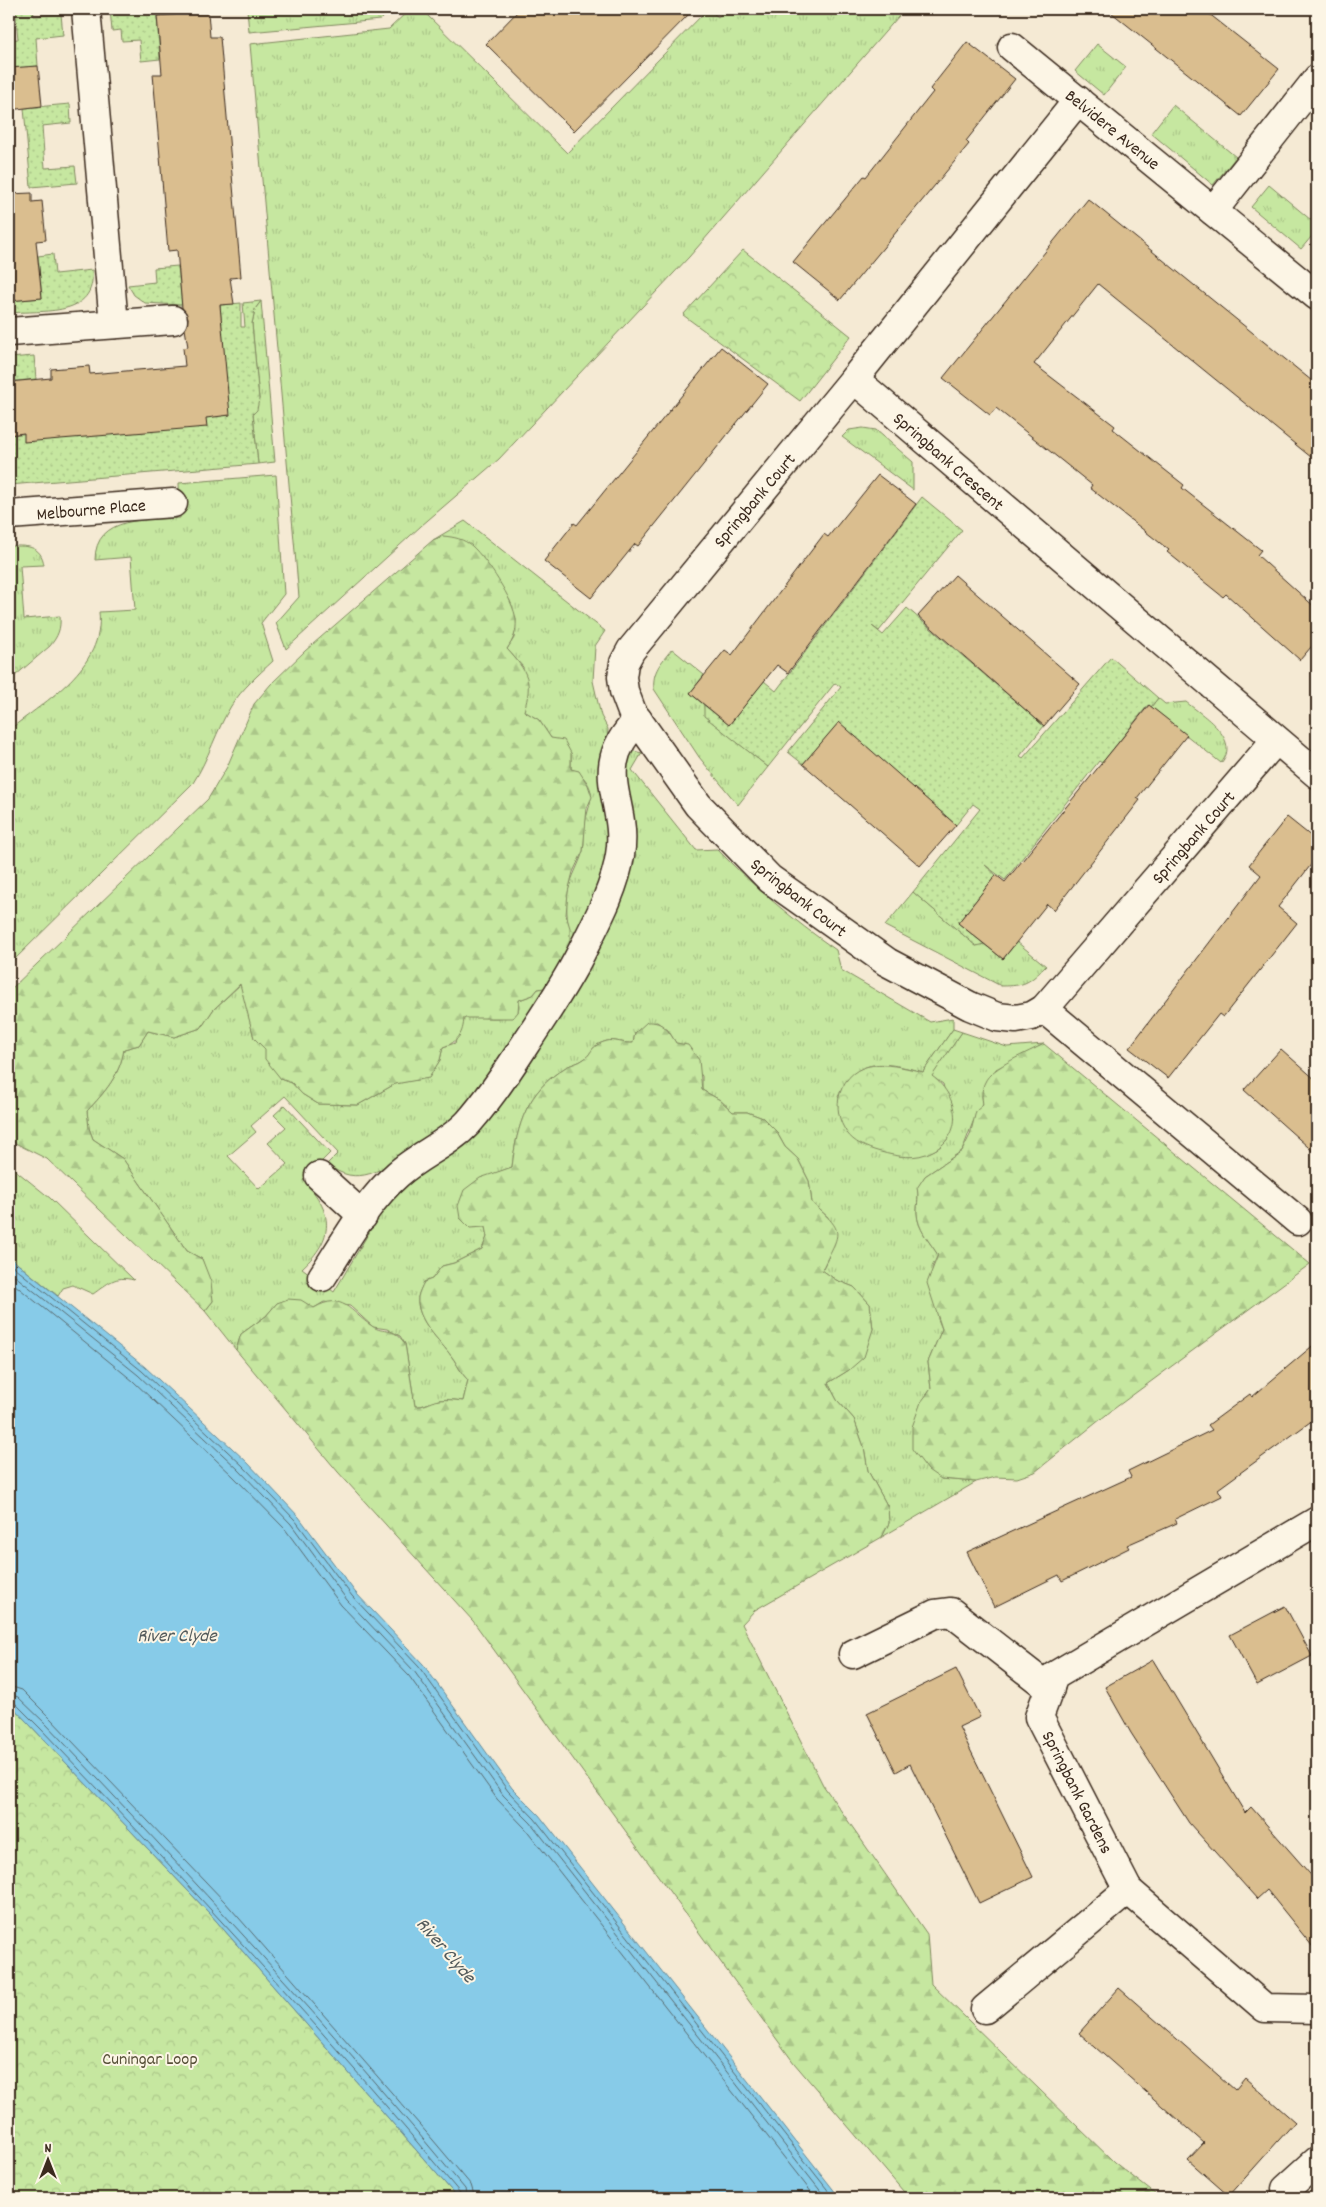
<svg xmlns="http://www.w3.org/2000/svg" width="1326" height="2207" viewBox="0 0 1326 2207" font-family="Dekko,sans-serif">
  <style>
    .grass { fill: url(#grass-tufts); stroke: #80885f }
    .forest { fill: url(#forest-firs); stroke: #80885f }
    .park { fill: url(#park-crowns); stroke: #80885f }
    .garden { fill: url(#garden-dots); stroke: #80885f }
    .water { fill: #87cbe8; stroke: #698b97 }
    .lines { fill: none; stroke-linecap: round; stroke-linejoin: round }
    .shore { stroke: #596a6f; stroke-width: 1 }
    .building { fill: #dabe8f; stroke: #3b2a1e }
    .minor-casing { stroke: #3b2a1e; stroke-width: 31 }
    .minor { stroke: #fcf5e5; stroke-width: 28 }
    .labels { text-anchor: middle; stroke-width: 4; stroke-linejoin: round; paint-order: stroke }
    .street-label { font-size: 18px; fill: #3b2a1e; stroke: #fcf5e5 }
    .park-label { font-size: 18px; fill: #575038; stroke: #fcf5e5 }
    .water-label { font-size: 19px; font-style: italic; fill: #525a5b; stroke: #fcf5e5 }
  </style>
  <defs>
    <pattern id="grass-tufts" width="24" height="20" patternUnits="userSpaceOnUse" patternTransform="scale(1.25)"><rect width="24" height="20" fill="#c6e7a0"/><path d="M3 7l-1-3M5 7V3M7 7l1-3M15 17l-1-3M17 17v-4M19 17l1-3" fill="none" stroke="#abc689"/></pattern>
    <pattern id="forest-firs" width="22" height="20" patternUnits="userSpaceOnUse" patternTransform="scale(1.25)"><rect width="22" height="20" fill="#c6e7a0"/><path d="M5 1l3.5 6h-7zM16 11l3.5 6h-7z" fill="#abc689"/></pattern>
    <pattern id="park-crowns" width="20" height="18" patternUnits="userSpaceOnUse" patternTransform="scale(1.25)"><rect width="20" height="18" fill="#c6e7a0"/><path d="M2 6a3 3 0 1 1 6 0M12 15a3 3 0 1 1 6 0" fill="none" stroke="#abc689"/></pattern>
    <pattern id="garden-dots" width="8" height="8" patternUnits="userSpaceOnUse" patternTransform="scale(1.25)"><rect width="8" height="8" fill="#c6e7a0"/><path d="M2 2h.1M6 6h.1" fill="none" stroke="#abc689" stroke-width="1.8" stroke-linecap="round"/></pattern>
  </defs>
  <rect width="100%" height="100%" fill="#f5ead4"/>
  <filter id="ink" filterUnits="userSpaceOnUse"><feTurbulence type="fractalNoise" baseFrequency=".02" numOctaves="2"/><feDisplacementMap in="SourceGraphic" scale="10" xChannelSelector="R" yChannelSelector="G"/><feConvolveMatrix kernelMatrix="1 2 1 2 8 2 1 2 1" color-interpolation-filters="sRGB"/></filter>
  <g filter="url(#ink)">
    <g class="grass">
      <path d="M 247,9 L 392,9 L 380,20 L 249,32 Z"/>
      <path d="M 410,9 L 421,9 L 567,153 L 708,9 L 718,17 L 727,9 L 905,9 L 689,257 L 499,459 L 421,526 L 286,649 L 276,623 L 299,597 L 250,44 L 389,29 Z"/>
      <path d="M 1097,44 L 1126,67 L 1104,95 L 1075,71 Z"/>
      <path d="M 1173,105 L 1236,157 L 1213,185 L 1151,133 Z"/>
      <path d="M 1269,185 L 1317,225 L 1317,230 L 1301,249 L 1251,207 Z"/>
      <path d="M 261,301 L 275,462 L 258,464 L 253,413 L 259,399 L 252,324 L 255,309 Z"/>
      <path d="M 863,428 L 876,430 L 913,462 L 913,490 L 842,437 L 849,430 Z"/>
      <path d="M 276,475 L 284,594 L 261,623 L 273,661 C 258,675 242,689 231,706 C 216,731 209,758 193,783 L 9,965 L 9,730 C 46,700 105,668 99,612 L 135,610 L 131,557 L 95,560 C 95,515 148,520 180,518 L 179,483 Z"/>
      <path d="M 465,521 L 605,631 L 595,646 L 593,681 L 601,716 L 608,729 L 605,777 L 612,843 L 607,861 L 589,909 L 570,949 C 570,929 564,911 568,891 C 571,877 579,865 583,851 C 585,843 583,833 585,824 C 586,815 590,807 591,798 C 593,786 581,772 571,769 L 571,753 L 551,738 L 539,720 L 524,711 L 523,667 L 507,649 L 514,638 L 516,620 L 510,601 L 484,561 L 443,536 L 433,540 Z"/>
      <path d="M 9,546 C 25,546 41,544 44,565 L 20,566 L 24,619 L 60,616 C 61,629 58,636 50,646 L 9,681 Z"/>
      <path d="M 672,649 L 704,675 L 690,693 L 704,705 L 705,716 L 768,767 L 738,805 L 699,757 L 654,689 C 652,671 661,663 672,649 Z"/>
      <path d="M 1158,698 L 1165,704 L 1186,702 C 1202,715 1242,739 1221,763 L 1151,707 Z"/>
      <path d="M 625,749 L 642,753 L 632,770 L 696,850 L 717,849 C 754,887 793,920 836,950 L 841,970 L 930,1022 L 953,1018 L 953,1029 L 923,1072 C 885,1062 857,1055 838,1097 L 899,1156 C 917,1157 946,1153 951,1130 C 953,1121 945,1094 943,1084 L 931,1076 L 962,1032 L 1007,1047 L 1044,1044 L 996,1069 L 982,1096 L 983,1105 L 973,1122 L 962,1151 L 925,1176 L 918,1188 C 919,1196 917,1203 917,1212 C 917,1229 930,1242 938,1255 L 932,1267 L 938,1319 L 942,1329 L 928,1362 L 931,1389 L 921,1403 L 941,1479 L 976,1482 L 882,1537 L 889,1523 L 888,1507 L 868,1471 L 864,1447 L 854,1419 L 837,1400 L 828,1383 L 849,1370 L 873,1329 L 870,1304 L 854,1287 L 836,1280 L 822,1270 L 829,1256 L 828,1217 L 812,1203 L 809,1181 L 798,1159 L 785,1147 L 776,1131 L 763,1118 L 747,1112 L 733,1112 L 720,1100 L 702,1090 L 702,1076 L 676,1043 L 668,1030 L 657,1022 L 647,1023 L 635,1033 L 633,1043 C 624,1044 614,1039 607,1041 C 589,1046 594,1052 584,1059 C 579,1063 572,1064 566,1067 C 527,1091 517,1124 512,1167 L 497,1173 L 485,1227 L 487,1237 L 482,1249 L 454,1263 L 442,1266 L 432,1279 L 424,1282 C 422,1287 419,1292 418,1297 C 416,1321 440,1340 452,1357 C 458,1365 460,1372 468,1380 L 463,1401 C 454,1400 444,1398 435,1401 C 427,1403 423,1407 415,1406 L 405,1344 L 400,1336 L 387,1329 L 373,1327 L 350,1306 L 324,1302 L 314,1308 L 277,1303 L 266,1316 L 241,1334 L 236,1350 L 205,1311 L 213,1301 L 202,1259 L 187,1251 L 123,1159 L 93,1139 L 89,1128 L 87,1111 C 105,1092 120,1075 124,1049 L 139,1045 L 148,1031 L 174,1037 L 201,1028 L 213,1010 L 241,984 L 254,1038 L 265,1049 L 281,1079 L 292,1083 L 302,1094 L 318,1104 L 358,1105 L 395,1084 L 429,1077 L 440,1060 L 443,1047 L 455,1043 L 464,1018 C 486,1015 497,1023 518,1012 L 519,1000 L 533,995 L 538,989 L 550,987 C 519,1032 491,1084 449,1121 C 437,1132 423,1141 409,1151 C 384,1169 357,1189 327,1164 L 338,1153 L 285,1096 L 251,1126 L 256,1132 L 228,1156 L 259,1189 L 288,1164 L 268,1143 L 286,1127 L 274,1115 L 285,1105 L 330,1153 L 303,1180 C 334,1212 335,1238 302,1268 L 334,1292 L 381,1212 L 398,1190 L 570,998 L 627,816 Z"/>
      <path d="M 913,892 L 976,946 L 984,944 L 1003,959 L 1017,942 L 1046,966 C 1029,983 1025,986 1001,986 L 885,926 Z"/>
      <path d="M 9,1165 L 50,1198 L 134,1280 C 114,1275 109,1283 93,1294 L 73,1285 L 63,1288 L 58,1296 L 9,1257 Z"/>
    </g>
    <g class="forest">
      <path d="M 443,536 C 454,537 464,539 472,546 C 487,560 514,600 516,620 C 517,632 513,640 507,649 C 528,672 533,681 524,711 L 539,720 L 551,738 L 564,740 L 571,753 L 571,769 L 579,771 L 588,785 L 592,797 L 587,808 L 583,851 L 573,872 L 568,892 L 566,915 L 570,928 L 570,949 L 550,987 L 538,989 L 533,995 L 519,1000 L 518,1012 L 513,1018 L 464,1018 C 463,1034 458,1042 443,1047 L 440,1060 L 429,1078 L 395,1084 L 358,1105 L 318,1104 L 302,1094 L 292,1083 L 281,1079 L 265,1059 L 265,1049 L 254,1038 L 240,984 L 213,1010 L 201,1028 L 174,1037 L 148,1031 L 139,1045 L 124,1049 C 120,1075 105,1092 87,1111 L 89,1128 L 93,1139 L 123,1159 L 187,1251 L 202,1259 L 211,1282 L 213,1301 L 205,1311 L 47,1159 L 9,1140 L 9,991 L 208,799 L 227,767 L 254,704 L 271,684 L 305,651 L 433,540 Z"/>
      <path d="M 647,1022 C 663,1021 668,1030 676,1043 L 688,1045 L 699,1060 L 702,1090 L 720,1100 L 733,1112 L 747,1112 L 763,1118 L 776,1131 L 785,1147 L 798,1159 L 809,1181 L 812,1203 C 848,1234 839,1232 822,1270 L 836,1280 L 854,1287 L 870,1304 L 873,1329 L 864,1357 L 849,1370 L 828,1383 L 837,1400 L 854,1419 L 864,1447 L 868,1471 L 888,1507 L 889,1523 L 882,1537 L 755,1610 L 742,1624 L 823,1785 L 927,1934 L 931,1984 L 1114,2162 L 1160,2198 L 909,2198 L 794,2063 L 473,1621 L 338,1472 L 236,1350 L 241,1334 L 266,1316 L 277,1303 L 288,1299 L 301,1300 L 314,1308 C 343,1291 350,1312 372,1326 C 384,1335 393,1325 405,1344 L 415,1406 C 424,1407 430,1402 439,1400 C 447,1399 455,1400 463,1401 L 468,1380 C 460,1372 458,1365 452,1357 C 440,1340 416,1321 418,1297 C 419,1292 422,1286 424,1282 L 432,1279 L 442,1266 L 454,1263 L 482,1249 L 487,1237 L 485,1227 L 470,1228 L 460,1218 L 458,1206 L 464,1190 L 480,1178 L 512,1167 C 517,1124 527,1091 566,1067 C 572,1064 579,1063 584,1059 C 594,1052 589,1046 607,1041 C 614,1039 624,1044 633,1043 L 635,1033 Z"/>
      <path d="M 1044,1044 L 1310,1264 L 1111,1411 L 1035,1472 L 1017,1478 L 995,1477 L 976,1482 L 941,1479 L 928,1470 L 912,1449 L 912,1427 L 921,1402 L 931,1389 L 928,1362 L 942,1329 L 927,1283 L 938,1255 C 930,1242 917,1229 917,1212 C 917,1203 919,1196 917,1188 L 925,1176 L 962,1151 L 970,1135 L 976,1111 L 983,1105 C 982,1098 981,1089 985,1082 C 991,1067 1029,1052 1044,1044 Z"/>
    </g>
    <g class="park">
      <path d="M 743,250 L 851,336 L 800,401 L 683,315 Z"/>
      <path d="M 953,1029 L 962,1032 L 932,1076 C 961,1098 965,1140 926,1154 C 910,1160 890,1155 874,1150 C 862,1146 850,1140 844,1128 C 837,1116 836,1101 842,1088 C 858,1055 894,1065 923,1072 Z"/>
      <path d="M 9,1703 L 211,1915 L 458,2198 L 9,2198 Z"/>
    </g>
    <g class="garden">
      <path d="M 15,9 L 33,9 L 34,16 L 61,14 L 63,35 L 36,38 L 38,66 L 9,69 L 9,40 L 18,39 Z"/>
      <path d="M 110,9 L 205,9 L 206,12 L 157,16 L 160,59 L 141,61 L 139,40 L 122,41 L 121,30 L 112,31 Z"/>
      <path d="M 70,104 L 71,123 L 42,126 L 45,168 L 75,166 L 77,183 L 31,187 L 24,108 Z"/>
      <path d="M 53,254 L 55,274 L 92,270 C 97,318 42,310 9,313 L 9,301 L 42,298 L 38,256 Z"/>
      <path d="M 178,266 L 182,305 L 145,303 L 134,295 L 128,285 L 155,282 L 154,268 Z"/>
      <path d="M 261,301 L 255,309 L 252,324 L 259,399 L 257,410 L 253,414 L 258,464 L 9,485 L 9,435 L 229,415 L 220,305 L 241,303 L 241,327 L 245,327 L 243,303 Z"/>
      <path d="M 34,356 L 36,379 L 9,382 L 9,358 Z"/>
      <path d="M 922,497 L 962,530 L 879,631 L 872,626 L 883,635 L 907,608 L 1044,726 L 1020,756 L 1023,758 L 1111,657 L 1158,698 L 1151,707 L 1148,705 L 1102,763 L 1099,761 L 1005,880 L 985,865 L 996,875 L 958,923 L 984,944 L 976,946 L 913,892 L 980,809 L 973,804 L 956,825 L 839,723 L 803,764 L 788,752 L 841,687 L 835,683 L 768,767 L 704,716 L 704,705 L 729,725 L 764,681 L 776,691 Z"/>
    </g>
    <path class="water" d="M 9,1257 L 145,1367 L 247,1462 L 299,1517 L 355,1592 L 423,1664 L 512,1788 L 539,1815 L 840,2198 L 458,2198 L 211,1915 L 9,1703 Z"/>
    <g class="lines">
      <g class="shore">
        <path d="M 9,1263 L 142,1371 L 243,1466 L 295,1520 L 352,1596 L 419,1667 L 508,1791 L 535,1819 L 834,2198"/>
        <path d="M 9,1271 L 138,1375 L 239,1470 L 291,1524 L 347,1600 L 414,1671 L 503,1795 L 531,1823 L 826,2198"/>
        <path d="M 9,1280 L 133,1381 L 233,1476 L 285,1529 L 341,1605 L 409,1676 L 497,1799 L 525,1828 L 816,2198"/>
        <path d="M 9,1686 L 22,1690 L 51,1719 L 225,1902 L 433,2140 L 471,2185 L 475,2198"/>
        <path d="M 9,1694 L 18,1697 L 46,1724 C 190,1876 332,2028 465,2189 L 467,2198"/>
        <path d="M 9,1700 L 14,1702 L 41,1729 C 185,1880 327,2033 460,2193 L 461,2198"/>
      </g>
    </g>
    <g class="building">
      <path d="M 520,9 L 694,9 L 574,131 L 486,44 Z"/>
      <path d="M 1107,9 L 1203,9 L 1279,69 L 1241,116 Z"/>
      <path d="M 208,12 L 210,37 L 220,37 L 241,277 L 230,278 L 234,304 L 220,305 L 230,415 L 206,418 L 207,427 L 24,442 L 24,433 L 9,435 L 9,382 L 51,378 L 51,369 L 89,366 L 90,374 L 185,366 L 183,348 L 188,347 L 185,329 L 188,318 L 182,308 L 177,250 L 168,251 L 153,74 L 162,74 L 157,16 Z"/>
      <path d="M 967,42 L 1015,79 L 966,141 L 969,144 L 840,300 L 793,262 L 864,176 L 866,177 L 933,92 L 930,89 Z"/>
      <path d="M 38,66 L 42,106 L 9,110 L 9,68 Z"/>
      <path d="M 32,193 L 32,202 L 42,201 L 46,240 L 36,241 L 42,298 L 9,301 L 9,194 Z"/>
      <path d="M 1088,199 L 1317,385 L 1317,462 L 1098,284 L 1034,364 L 1115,426 L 1113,429 L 1184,485 L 1182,488 L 1261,550 L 1257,555 L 1317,609 L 1317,640 L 1300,660 L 1226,594 L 1223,597 L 1167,552 L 1169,550 L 1090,488 L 1092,485 L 996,408 L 990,415 L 943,378 Z"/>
      <path d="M 721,347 L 768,384 L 638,546 L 635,544 L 591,598 L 544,561 L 574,523 L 577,525 Z"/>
      <path d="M 878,475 L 916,504 L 788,673 L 777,665 L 729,725 L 690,693 L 725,650 L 732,655 L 824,534 L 828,537 Z"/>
      <path d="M 955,575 L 1080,684 L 1044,726 L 918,616 Z"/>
      <path d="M 1149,705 L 1187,735 L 1137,798 L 1140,800 L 1054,910 L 1047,904 L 1003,959 L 958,923 L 996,875 L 1005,882 Z"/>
      <path d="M 839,722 L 956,825 L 920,866 L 803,764 Z"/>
      <path d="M 1287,817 L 1317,841 L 1317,857 L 1278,907 L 1297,923 L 1223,1017 L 1219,1014 L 1168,1078 L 1129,1048 L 1261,875 L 1249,865 Z"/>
      <path d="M 1281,1049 L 1317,1081 L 1317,1155 L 1244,1090 Z"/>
      <path d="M 1317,1342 L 1317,1417 L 1218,1489 L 1222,1496 L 1175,1519 L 1177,1523 L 1127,1545 L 1129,1548 L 1062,1581 L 1059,1575 L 994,1607 L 967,1552 L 1131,1477 L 1128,1471 L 1212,1430 L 1208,1425 L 1250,1394 L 1252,1397 Z"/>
      <path d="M 1285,1606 L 1312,1656 L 1257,1685 L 1230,1635 Z"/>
      <path d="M 1153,1660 L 1245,1813 L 1251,1807 L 1317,1882 L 1317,1952 L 1267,1890 L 1257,1899 L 1189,1823 L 1131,1733 L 1105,1687 Z"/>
      <path d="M 956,1669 L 980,1717 L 959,1727 L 1033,1877 L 979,1903 L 910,1764 L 896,1772 L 867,1713 Z"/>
      <path d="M 1119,1988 L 1235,2090 L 1245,2078 L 1295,2122 L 1229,2196 L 1188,2160 L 1204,2143 L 1079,2033 Z"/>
    </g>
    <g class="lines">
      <g class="minor-casing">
        <g id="minor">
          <path d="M 86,9 L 114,324"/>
          <path d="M 1012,47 L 1317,296"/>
          <path d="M 1078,100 L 854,379 L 1317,774"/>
          <path d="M 1213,211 L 1317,79"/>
          <path d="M 9,332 L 173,320"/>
          <path d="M 854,379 L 631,650 L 624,663 L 622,677 L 624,691 L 632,712 L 698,805 L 770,879 L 887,962 L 970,1006 L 997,1017 L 1016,1019 L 1032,1016 L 1044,1009 L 1276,740"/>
          <path d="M 9,515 L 173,503"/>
          <path d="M 1044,1009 L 1298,1221"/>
          <path d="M 319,1176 L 363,1216"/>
          <path d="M 322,1277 C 345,1242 366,1202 398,1174 C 419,1155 448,1144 468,1123 C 490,1098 508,1071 526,1043 C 545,1014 565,985 581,953 C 596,923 615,889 620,855 C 629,801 588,770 638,720"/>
          <path d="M 1317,1521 L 1054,1676 L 1039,1717 L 1128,1890 L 1265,2008 L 1317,2009"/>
          <path d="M 853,1654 L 935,1614 L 951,1612 L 1050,1689"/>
          <path d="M 985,2009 L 1128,1890"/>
          <path d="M 1286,2189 L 1317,2161"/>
        </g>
      </g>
      <use href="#minor" class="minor"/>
    </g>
  </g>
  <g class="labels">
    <g class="street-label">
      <text transform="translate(1113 129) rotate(39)" y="6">Belvidere Avenue</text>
      <text transform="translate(949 461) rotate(41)" y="6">Springbank Crescent</text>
      <text transform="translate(754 500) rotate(-50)" y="6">Springbank Court</text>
      <text transform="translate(91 509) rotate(-5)" y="6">Melbourne Place</text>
      <text transform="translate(1193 837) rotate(-49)" y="6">Springbank Court</text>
      <text transform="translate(799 897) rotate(38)" y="6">Springbank Court</text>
      <text transform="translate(1078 1792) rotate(63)" y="6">Springbank Gardens</text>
    </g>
    <g class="park-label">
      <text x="150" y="2064">Cuningar Loop</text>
    </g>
    <g class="water-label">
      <text x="177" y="1641">River Clyde</text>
      <text transform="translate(447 1949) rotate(49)" y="7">River Clyde</text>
    </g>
  </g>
  <rect width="1326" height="2207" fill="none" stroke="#fcf5e5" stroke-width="30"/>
  <rect x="15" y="15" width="1296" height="2177" fill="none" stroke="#3b2a1e" stroke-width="2" filter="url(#ink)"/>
  <g transform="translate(48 2160)" stroke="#fcf5e5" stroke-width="4" paint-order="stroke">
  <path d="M0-4L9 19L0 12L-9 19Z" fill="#3b2a1e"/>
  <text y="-8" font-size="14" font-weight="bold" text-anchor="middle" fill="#3b2a1e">N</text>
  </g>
</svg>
